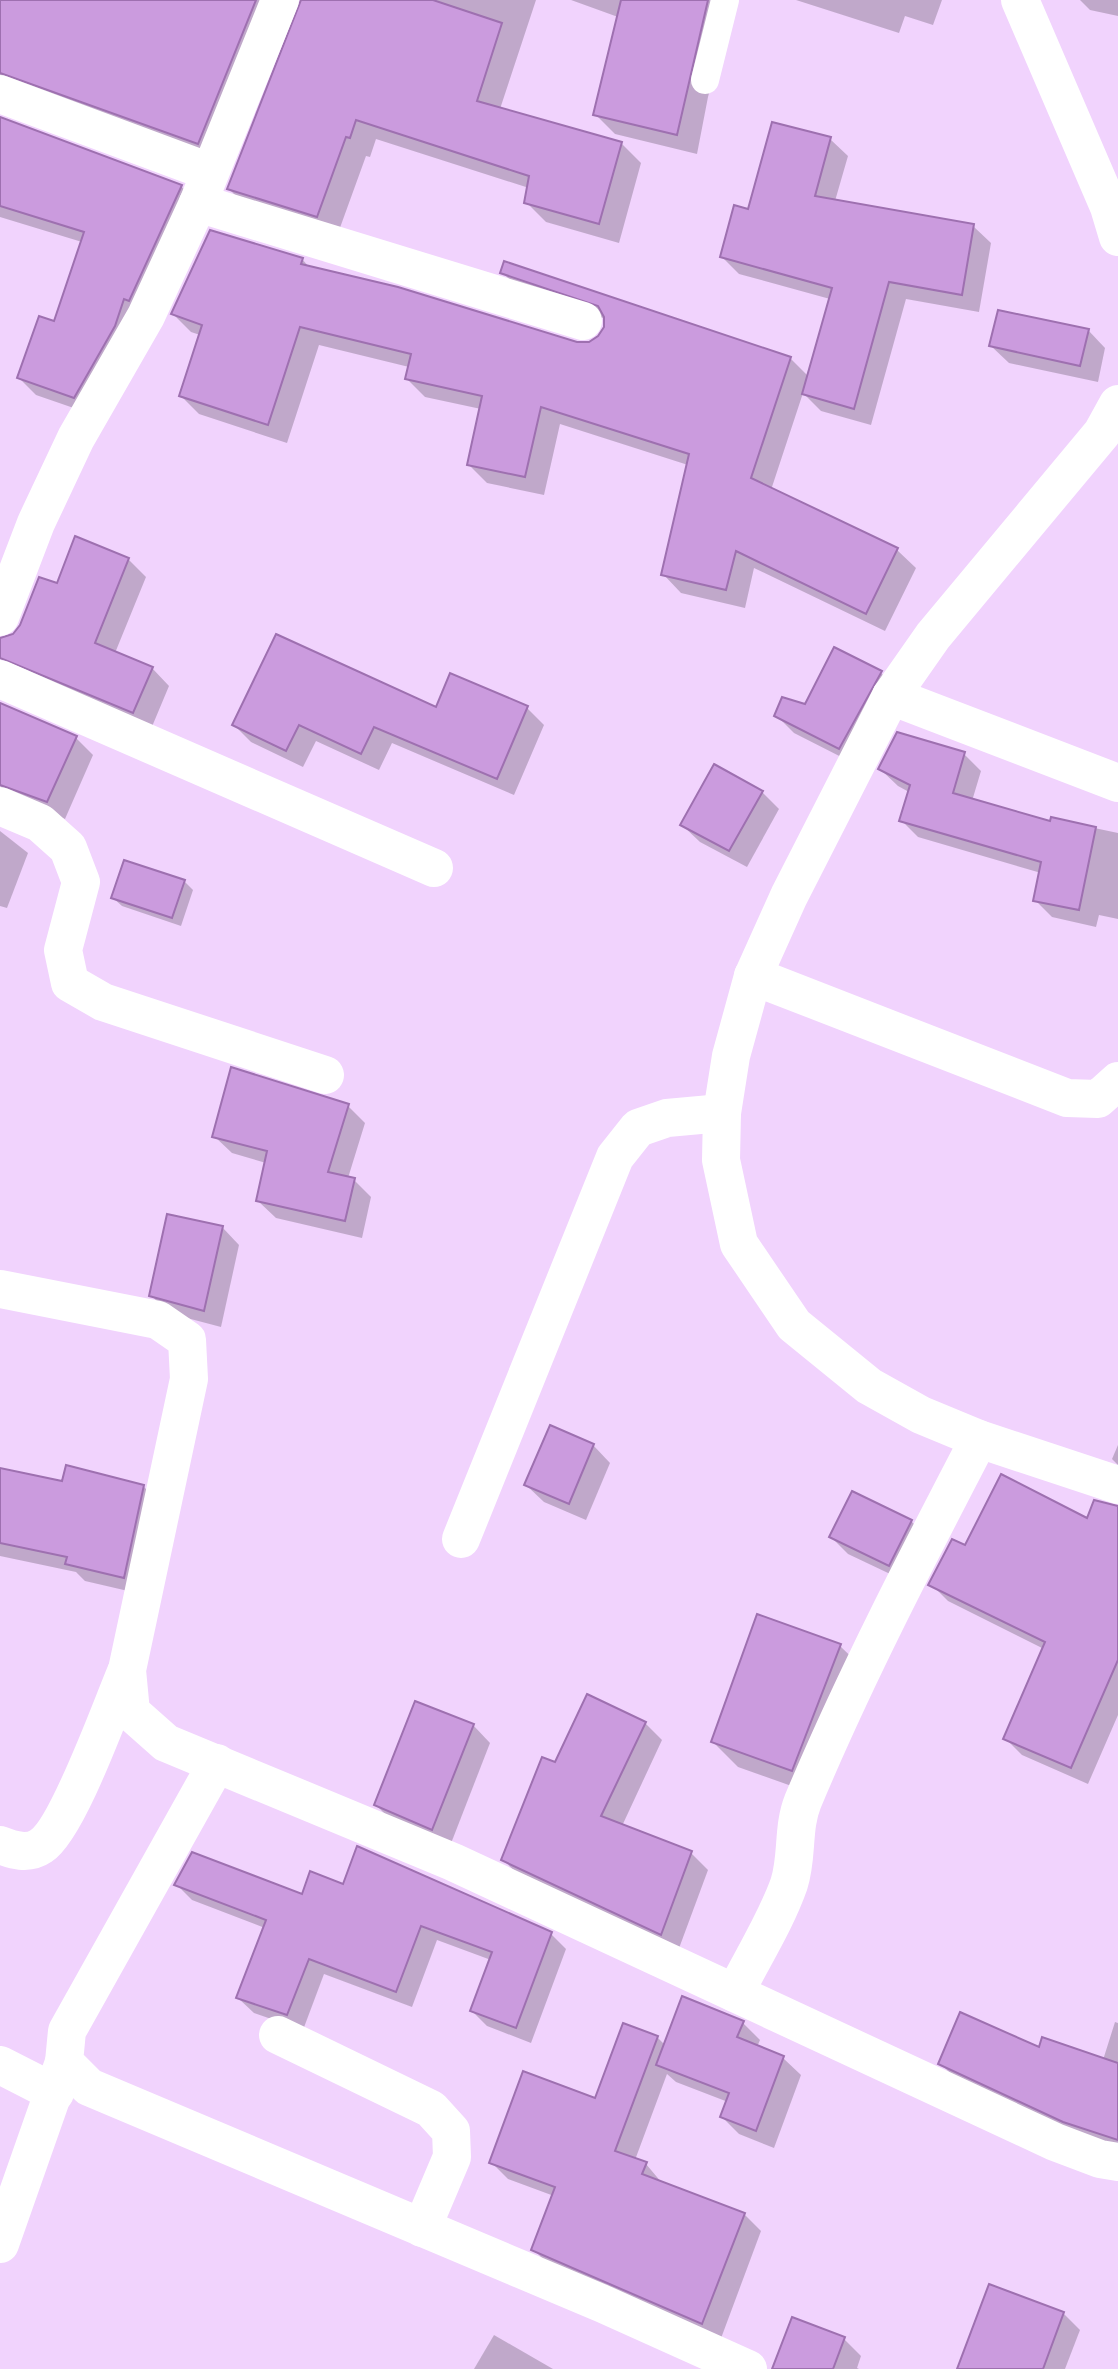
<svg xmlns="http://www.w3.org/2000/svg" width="1118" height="2369" viewBox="0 0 1118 2369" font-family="'Alegreya Sans',sans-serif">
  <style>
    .shadow { fill: #0003 }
    .building { fill: #cb9bde; stroke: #9e70b0; stroke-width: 2 }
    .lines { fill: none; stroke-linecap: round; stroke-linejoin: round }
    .service { stroke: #fff; stroke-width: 28 }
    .minor { stroke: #fff; stroke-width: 38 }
  </style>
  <rect width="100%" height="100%" fill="#f1d3fd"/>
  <g class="shadow">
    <path d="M 0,0 L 292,0 L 218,163 L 0,99 Z"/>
    <path d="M 303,0 L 536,0 L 500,109 L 621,143 L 641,163 L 619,243 L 546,222 L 526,202 L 529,188 L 376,139 L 370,157 L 366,156 L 337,236 L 249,209 L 229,189 Z"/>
    <path d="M 571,0 L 734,0 L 708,97 L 697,154 L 615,134 L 595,114 L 618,17 Z"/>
    <path d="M 796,0 L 942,0 L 933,25 L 905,16 L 899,33 Z"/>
    <path d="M 1080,0 L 1118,0 L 1118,16 L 1090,10 Z"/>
    <path d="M 0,119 L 181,186 L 198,204 L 91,414 L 36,395 L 19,378 L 55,324 L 82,242 L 0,217 Z"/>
    <path d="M 830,139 L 848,156 L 835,201 L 973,226 L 991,243 L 979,312 L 906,299 L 871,425 L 821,411 L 803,393 L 771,490 L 897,550 L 916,568 L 885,631 L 754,568 L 745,608 L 681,593 L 663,574 L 688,465 L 560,424 L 544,495 L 487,483 L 468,464 L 481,409 L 425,397 L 407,379 L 409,367 L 319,345 L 287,443 L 199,414 L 181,396 L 200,335 L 191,332 L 173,314 L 302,259 L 310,268 L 576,344 L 589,344 L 600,338 L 606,319 L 521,291 L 502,272 L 790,358 L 809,377 L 830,299 L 739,274 L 722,257 L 750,211 Z"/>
    <path d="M 1088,330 L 1105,348 L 1098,382 L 1009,363 L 991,346 Z"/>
    <path d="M 128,559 L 146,577 L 115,653 L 152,668 L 169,686 L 151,729 L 38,680 L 21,663 L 58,585 Z"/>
    <path d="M 881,673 L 898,690 L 857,765 L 794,733 L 776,715 L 805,706 Z"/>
    <path d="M 2,706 L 76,738 L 93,755 L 65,819 L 16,801 L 0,811 Z"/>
    <path d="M 527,708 L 544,725 L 514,795 L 392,743 L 379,770 L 316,741 L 303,767 L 251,742 L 234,725 L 436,709 Z"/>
    <path d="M 964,754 L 981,771 L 972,801 L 1051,823 L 1052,819 L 1118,833 L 1118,919 L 1099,915 L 1096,927 L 1052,917 L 1035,900 L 1041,873 L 918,837 L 901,820 L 909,792 L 898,786 L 880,769 Z"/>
    <path d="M 762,792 L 779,809 L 747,867 L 700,842 L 682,825 Z"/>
    <path d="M 0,831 L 28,853 L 7,908 L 0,906 Z"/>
    <path d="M 184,881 L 193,890 L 181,926 L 122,906 L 113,898 Z"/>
    <path d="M 348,1106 L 365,1123 L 348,1178 L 354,1180 L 371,1197 L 362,1238 L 276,1218 L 258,1201 L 266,1163 L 232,1153 L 214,1136 Z"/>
    <path d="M 222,1227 L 239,1245 L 221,1327 L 168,1313 L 151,1295 Z"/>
    <path d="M 593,1445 L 610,1463 L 586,1520 L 544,1502 L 526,1485 Z"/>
    <path d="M 1118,1445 L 1118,1465 L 1112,1459 Z"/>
    <path d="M 0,1470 L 64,1483 L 143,1486 L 161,1504 L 141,1594 L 85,1581 L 76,1572 L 0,1556 Z"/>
    <path d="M 852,1493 L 911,1521 L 929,1539 L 907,1582 L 848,1554 L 831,1537 Z"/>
    <path d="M 1118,1507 L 1118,1715 L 1088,1784 L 1022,1755 L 1005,1738 L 1044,1649 L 948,1601 L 931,1584 L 965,1547 L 1088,1520 Z"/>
    <path d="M 840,1646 L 865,1670 L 817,1795 L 738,1767 L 713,1742 Z"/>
    <path d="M 645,1723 L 662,1740 L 622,1826 L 691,1853 L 708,1870 L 678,1951 L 521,1877 L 503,1860 L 556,1765 Z"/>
    <path d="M 473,1725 L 490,1743 L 450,1846 L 393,1822 L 376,1805 Z"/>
    <path d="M 176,1884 L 303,1896 L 344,1886 L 550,1933 L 566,1949 L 531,2043 L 487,2026 L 472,2011 L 491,1960 L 437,1940 L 412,2007 L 324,1974 L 303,2030 L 254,2013 L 238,1998 L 265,1928 L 192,1900 Z"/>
    <path d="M 1115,2022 L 1118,2023 L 1118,2150 L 957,2080 L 940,2063 L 1040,2049 L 1103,2060 Z"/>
    <path d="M 743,2023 L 760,2040 L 757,2047 L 783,2058 L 801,2075 L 774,2148 L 739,2134 L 722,2117 L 728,2102 L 676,2082 L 667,2074 L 635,2160 L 646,2164 L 662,2183 L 744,2214 L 761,2231 L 720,2341 L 551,2267 L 534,2250 L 554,2196 L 508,2179 L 491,2162 L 596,2100 L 657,2037 L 666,2046 Z"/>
    <path d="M 1063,2313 L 1080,2330 L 1065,2369 L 959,2369 Z"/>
    <path d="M 494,2335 L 553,2369 L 474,2369 Z"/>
    <path d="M 844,2339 L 861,2356 L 857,2368 L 859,2369 L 778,2369 Z"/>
  </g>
  <g class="building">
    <path d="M 0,0 L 256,0 L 198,144 L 0,73 Z"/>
    <path d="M 301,0 L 433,0 L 502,23 L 477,101 L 622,142 L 599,224 L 524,203 L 529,176 L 356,120 L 350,138 L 346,137 L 317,217 L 227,189 Z"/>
    <path d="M 621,0 L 708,0 L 677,135 L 593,115 Z"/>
    <path d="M 0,117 L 182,185 L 129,301 L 124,299 L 115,326 L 74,398 L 17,378 L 39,316 L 54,321 L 84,232 L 0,206 Z"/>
    <path d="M 772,122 L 831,137 L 815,196 L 974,224 L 962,295 L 889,282 L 854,409 L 802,394 L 832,288 L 720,257 L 734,205 L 748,209 Z"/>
    <path d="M 210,230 L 303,258 L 301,264 L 398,287 L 577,342 L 589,342 L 598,336 L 604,327 L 604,317 L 598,306 L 500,273 L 504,261 L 791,357 L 751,478 L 898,548 L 866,614 L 736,551 L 726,590 L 661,575 L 689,454 L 541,407 L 525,477 L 467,465 L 482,396 L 405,379 L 411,354 L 300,327 L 268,425 L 179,396 L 202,325 L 171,314 Z"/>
    <path d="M 998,310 L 1089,329 L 1080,366 L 989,346 Z"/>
    <path d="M 75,536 L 129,558 L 95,643 L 153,667 L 133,713 L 0,658 L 0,638 L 13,634 L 20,625 L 39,577 L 57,583 Z"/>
    <path d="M 276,634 L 436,707 L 450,673 L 528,706 L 497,779 L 374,727 L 361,754 L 299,725 L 286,751 L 232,725 Z"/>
    <path d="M 834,647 L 882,671 L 839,749 L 774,716 L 782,697 L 805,704 Z"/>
    <path d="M 0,703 L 77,736 L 47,802 L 0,785 Z"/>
    <path d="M 897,732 L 965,752 L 953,793 L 1050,821 L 1051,817 L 1096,827 L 1079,910 L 1033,901 L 1041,862 L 899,821 L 910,785 L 878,769 Z"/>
    <path d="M 714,764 L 763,791 L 729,851 L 680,825 Z"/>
    <path d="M 124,860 L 185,880 L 172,918 L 111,898 Z"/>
    <path d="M 231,1067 L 349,1104 L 328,1172 L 355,1178 L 345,1221 L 256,1201 L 267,1151 L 212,1137 Z"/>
    <path d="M 167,1214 L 223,1226 L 204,1311 L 149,1296 Z"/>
    <path d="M 550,1425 L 594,1444 L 569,1504 L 524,1485 Z"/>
    <path d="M 66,1465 L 144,1485 L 124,1578 L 65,1564 L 67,1557 L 0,1543 L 0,1468 L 62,1481 Z"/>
    <path d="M 1001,1474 L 1087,1518 L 1094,1500 L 1118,1506 L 1118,1660 L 1071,1768 L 1003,1739 L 1045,1642 L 928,1585 L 952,1539 L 965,1545 Z"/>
    <path d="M 852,1491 L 912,1520 L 889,1566 L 829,1537 Z"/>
    <path d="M 757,1614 L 841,1644 L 792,1771 L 711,1742 Z"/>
    <path d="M 587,1694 L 646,1722 L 601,1816 L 692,1851 L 661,1935 L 501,1860 L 542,1757 L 555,1762 Z"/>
    <path d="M 415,1701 L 474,1724 L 432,1830 L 374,1805 Z"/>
    <path d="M 357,1846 L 552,1932 L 516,2028 L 470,2011 L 492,1952 L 421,1926 L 396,1992 L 309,1959 L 287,2015 L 236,1998 L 266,1920 L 174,1885 L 192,1852 L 302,1894 L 310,1871 L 343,1884 Z"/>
    <path d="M 682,1996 L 744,2021 L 737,2037 L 784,2056 L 756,2131 L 720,2117 L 729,2093 L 656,2065 Z"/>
    <path d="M 960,2012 L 1039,2047 L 1042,2037 L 1118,2063 L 1118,2140 L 1063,2122 L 938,2064 Z"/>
    <path d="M 623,2023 L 658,2036 L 615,2151 L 647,2162 L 642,2174 L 745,2213 L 702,2324 L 531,2250 L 555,2187 L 489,2163 L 523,2071 L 595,2098 Z"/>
    <path d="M 989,2284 L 1064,2312 L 1043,2369 L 957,2369 Z"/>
    <path d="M 792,2317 L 845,2337 L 833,2369 L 772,2369 Z"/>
  </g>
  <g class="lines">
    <path class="service" d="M 705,80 L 725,0"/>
    <g class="minor">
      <path d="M 1020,0 L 1109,207 L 1118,237"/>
      <path d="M 0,94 L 210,172"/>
      <path d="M 198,203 L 583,321"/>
      <path d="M 1118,404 L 1102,433 L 933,636 L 891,696 L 789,896 L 753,976 L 731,1056 L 722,1113 L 721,1160 L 739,1244 L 794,1325 L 869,1386 L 921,1415 L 979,1439 L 1118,1485"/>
      <path d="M 0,617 L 36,523 L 76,438 L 146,316 L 198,203 L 280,0"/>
      <path d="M 0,679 L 434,868"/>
      <path d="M 891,696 L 1118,783"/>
      <path d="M 0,806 L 40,823 L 68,848 L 81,882 L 63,950 L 70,983 L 103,1002 L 325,1075"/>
      <path d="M 753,976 L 1067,1098 L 1098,1099 L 1118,1081"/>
      <path d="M 0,1289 L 158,1320 L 187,1340 L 189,1379 L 127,1670 L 131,1712 L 166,1743 L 453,1862 L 1055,2142 L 1100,2159 L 1118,2162"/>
      <path d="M 461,1539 L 615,1157 L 638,1128 L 667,1118 L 722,1113"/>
      <path d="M 217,1763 L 67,2031 L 64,2062 L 89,2087 L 601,2303 L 748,2369"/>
      <path d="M 0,1845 C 13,1850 28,1855 41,1846 C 68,1829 111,1707 126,1672"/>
      <path d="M 735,1993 C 753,1957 776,1921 789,1884 C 798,1856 792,1828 803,1801 C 855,1677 917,1558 979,1439"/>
      <path d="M 278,2035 L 431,2109 L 451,2131 L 452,2157 L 422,2228"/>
      <path d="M 0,2065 L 55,2093"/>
      <path d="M 0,2244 L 64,2062"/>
    </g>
  </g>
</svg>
